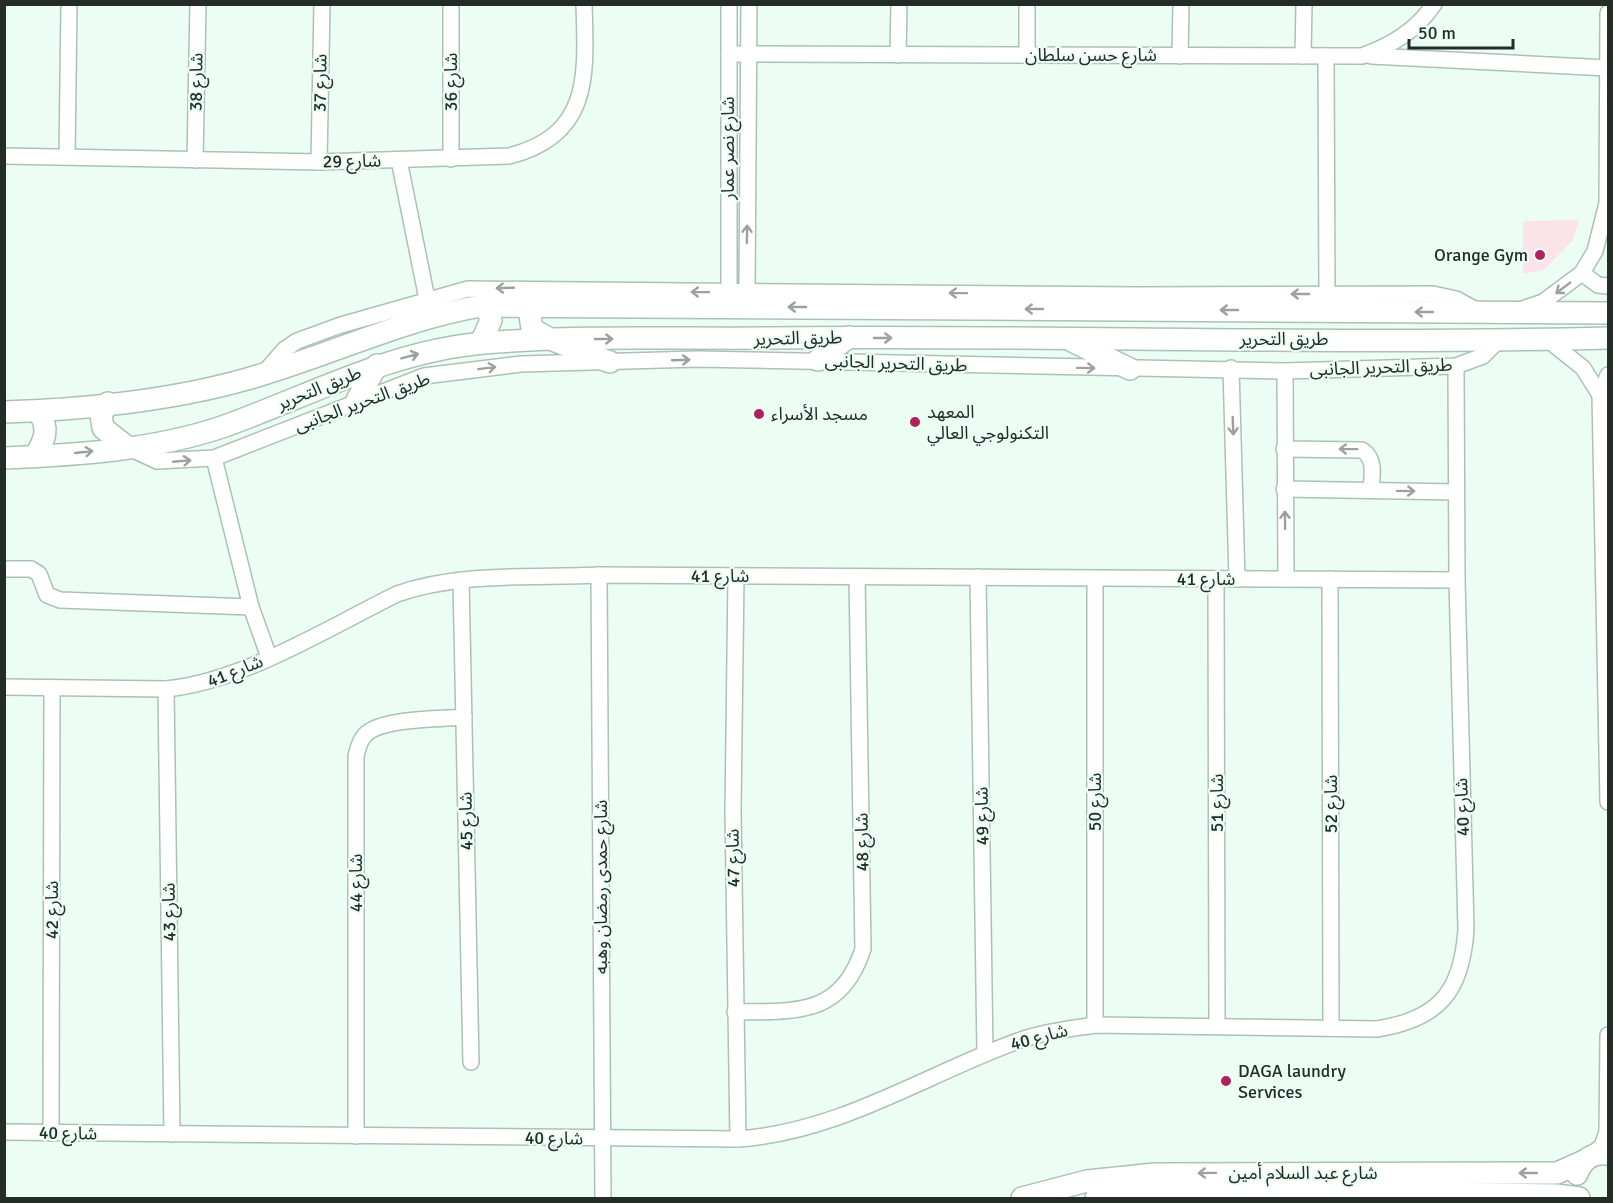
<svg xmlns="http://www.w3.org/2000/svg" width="1613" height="1203" viewBox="0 0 1613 1203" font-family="Signika,'Noto Sans Arabic',sans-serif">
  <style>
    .green { fill: #fbe4e9 }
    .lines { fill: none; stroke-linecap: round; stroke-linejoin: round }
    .street-casing { stroke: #acc1b5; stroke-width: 18 }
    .secondary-casing { stroke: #acc1b5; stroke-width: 24 }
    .street { stroke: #fff; stroke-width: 15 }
    .secondary { stroke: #fff; stroke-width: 21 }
    .oneway { stroke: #9ca09e }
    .poi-dot { fill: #af225d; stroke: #ecfef4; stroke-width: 2 }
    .labels { text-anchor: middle; stroke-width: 4.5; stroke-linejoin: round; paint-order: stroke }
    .street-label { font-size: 18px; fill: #242c28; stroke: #ecfef4 }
    .poi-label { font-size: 18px; fill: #242c28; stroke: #ecfef4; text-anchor: start }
  </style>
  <rect width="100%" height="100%" fill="#ecfef4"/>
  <path class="green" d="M 1579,220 L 1573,240 L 1544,270 L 1523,274 L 1523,221 Z"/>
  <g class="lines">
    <g class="street-casing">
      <g id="street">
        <path d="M 729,54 L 1362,56 C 1392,45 1416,31 1434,4"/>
        <path d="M 898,55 L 899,4"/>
        <path d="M 1027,55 L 1027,4"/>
        <path d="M 1180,56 L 1181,4"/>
        <path d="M 1303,56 L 1304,4"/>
        <path d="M 1326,56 L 1327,294"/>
        <path d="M 1371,56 L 1608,68"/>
        <path d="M 4,156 L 319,162 L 509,156 C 592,135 586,74 584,4"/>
        <path d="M 67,157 L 69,4"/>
        <path d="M 451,159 L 451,4"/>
        <path d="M 195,160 L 198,4"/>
        <path d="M 399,160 L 427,299"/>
        <path d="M 319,162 L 322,4"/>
        <path d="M 1582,273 L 1598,285 L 1608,286"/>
        <path d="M 729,292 L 729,4"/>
        <path d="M 747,292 L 749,4"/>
        <path d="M 1525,308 L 1543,302 L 1582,273 L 1595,251 L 1607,203 L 1608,13"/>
        <path d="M 1547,339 L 1583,368 L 1600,395 L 1608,802"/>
        <path d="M 1231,368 L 1237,579"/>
        <path d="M 1285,371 L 1286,579"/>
        <path d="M 263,374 L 284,350 L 297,341 L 341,325 L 468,289 L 1137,295 L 1433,294 L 1456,299 L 1480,312"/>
        <path d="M 1600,395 L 1608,375"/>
        <path d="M 127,447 L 157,461 L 214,458 L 424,376 L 521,364 L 697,359 L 1285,371 L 1456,366 L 1483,356 L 1497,342"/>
        <path d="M 1284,449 L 1362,450 C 1376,459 1372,475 1371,490"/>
        <path d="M 214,458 L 251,607 L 269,657"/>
        <path d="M 1284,489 L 1456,492"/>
        <path d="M 4,569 L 31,569 L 39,574 L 47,595 L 60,600 L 251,607"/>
        <path d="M 599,575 L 603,1198"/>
        <path d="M 736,576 L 733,812 L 738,1139"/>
        <path d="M 978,577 L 985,1054"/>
        <path d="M 1095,578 L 1095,1025"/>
        <path d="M 1216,579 L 1217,1026"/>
        <path d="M 1330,579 L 1331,1028"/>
        <path d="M 461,580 L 471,1062"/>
        <path d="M 4,687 L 166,689 C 242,682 328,628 397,594 C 460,572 533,578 599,575 L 1457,580"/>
        <path d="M 166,689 L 172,1134"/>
        <path d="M 735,1012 C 795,1011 841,1017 863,949 L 857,577"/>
        <path d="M 4,1132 L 738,1139 C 840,1132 924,1075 1018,1041 C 1043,1032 1069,1029 1095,1025 L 1377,1029 C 1439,1019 1462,992 1466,929 L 1457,580 L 1456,366"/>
        <path d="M 51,1133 L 52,688"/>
        <path d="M 356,1136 L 356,756 C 358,749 359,741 365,735 C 380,718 441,719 464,717"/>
        <path d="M 1590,1156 L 1602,1146 L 1607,1132 L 1608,1035"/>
      </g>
    </g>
    <g class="secondary-casing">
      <g id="secondary">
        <path d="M 481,306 L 488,311 L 491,320 L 481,343"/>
        <path d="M 541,306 L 536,307 L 530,315 L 532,329 L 550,339 L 610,362"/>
        <path d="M 1072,341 L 1130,369"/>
        <path d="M 818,360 L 849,337"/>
        <path d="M 357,400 L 377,365"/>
        <path d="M 108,403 L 101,415 L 103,428 L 127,447"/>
        <path d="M 4,412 C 81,410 174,400 247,379 C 326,357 399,320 481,306 L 1608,313"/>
        <path d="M 35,456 C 45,440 50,428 38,411"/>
        <path d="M 4,458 C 76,455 154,450 222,427 C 309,396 390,351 484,343 C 579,335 675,339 769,338 C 1049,335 1329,345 1608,338"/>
        <path d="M 1577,1174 C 1582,1159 1594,1152 1608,1154"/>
        <path d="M 1022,1198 L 1087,1181 L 1155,1174 L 1557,1173 L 1584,1161"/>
        <path d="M 1096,1198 L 1161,1192 L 1242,1190 L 1556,1195 L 1579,1198"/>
      </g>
    </g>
    <use href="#street" class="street"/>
    <use href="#secondary" class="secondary"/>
  </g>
  <defs><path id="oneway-shaft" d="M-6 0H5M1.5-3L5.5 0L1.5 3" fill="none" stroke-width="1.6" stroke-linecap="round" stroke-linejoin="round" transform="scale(1.5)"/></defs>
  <g class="oneway">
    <use href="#oneway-shaft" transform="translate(747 234) rotate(-89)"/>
    <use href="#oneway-shaft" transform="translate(505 288) rotate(178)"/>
    <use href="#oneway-shaft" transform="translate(1563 288) rotate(143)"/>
    <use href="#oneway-shaft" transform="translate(700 292) rotate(-179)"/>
    <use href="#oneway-shaft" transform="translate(958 293) rotate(-179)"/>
    <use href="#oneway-shaft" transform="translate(1300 294) rotate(180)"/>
    <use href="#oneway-shaft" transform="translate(797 307) rotate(-180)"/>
    <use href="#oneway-shaft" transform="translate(1034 309) rotate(-180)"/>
    <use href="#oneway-shaft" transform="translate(1229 310) rotate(-180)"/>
    <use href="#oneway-shaft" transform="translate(1424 312) rotate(-180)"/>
    <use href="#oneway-shaft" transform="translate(883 338)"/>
    <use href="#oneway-shaft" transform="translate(604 339)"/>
    <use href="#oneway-shaft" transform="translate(410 356) rotate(-15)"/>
    <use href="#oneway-shaft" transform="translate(681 360) rotate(-2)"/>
    <use href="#oneway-shaft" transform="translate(487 368) rotate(-7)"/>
    <use href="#oneway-shaft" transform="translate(1086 368) rotate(1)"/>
    <use href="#oneway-shaft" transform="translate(1233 426) rotate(88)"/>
    <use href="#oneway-shaft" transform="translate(1348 449) rotate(-179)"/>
    <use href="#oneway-shaft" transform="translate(84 452) rotate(-6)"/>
    <use href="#oneway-shaft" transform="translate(182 461) rotate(-5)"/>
    <use href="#oneway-shaft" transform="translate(1406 491) rotate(1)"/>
    <use href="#oneway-shaft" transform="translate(1285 520) rotate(-91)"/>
    <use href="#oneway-shaft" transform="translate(1207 1173) rotate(179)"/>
    <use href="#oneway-shaft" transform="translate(1528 1173) rotate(180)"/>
  </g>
  <g class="poi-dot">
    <circle cx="1540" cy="255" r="6"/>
    <circle cx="759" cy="414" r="6"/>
    <circle cx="915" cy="422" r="6"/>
    <circle cx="1226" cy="1081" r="6"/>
  </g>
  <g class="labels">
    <g class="street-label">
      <text x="1091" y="61">شارع حسن سلطان</text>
      <text transform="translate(196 82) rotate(-89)" y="6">شارع 38</text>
      <text transform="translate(451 82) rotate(-90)" y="6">شارع 36</text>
      <text transform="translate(320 83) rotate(-89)" y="6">شارع 37</text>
      <text transform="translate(728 148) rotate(-90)" y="6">شارع نصر عمار</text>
      <text transform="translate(352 161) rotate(-1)" y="6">شارع 29</text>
      <text transform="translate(798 338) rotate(-1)" y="6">طريق التحرير</text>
      <text x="1284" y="345">طريق التحرير</text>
      <text transform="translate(896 363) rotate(2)" y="6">طريق التحرير الجانبى</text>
      <text transform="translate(1381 367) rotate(-2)" y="6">طريق التحرير الجانبى</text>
      <text transform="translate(319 388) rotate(-22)" y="6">طريق التحرير</text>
      <text transform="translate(362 402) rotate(-20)" y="6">طريق التحرير الجانبى</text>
      <text x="720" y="582">شارع 41</text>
      <text x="1206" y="585">شارع 41</text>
      <text transform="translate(235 671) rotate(-22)" y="6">شارع 41</text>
      <text transform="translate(1095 802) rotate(-90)" y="6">شارع 50</text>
      <text transform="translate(1217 803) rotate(-90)" y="6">شارع 51</text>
      <text transform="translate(1331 804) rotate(-90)" y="6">شارع 52</text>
      <text transform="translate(1462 807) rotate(-92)" y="6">شارع 40</text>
      <text transform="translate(982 816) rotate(-91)" y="6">شارع 49</text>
      <text transform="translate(466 821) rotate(-91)" y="6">شارع 45</text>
      <text transform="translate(862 842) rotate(-91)" y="6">شارع 48</text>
      <text transform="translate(733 858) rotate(-91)" y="6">شارع 47</text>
      <text transform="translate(356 883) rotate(-90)" y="6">شارع 44</text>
      <text transform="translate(601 887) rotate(-90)" y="6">شارع حمدى رمضان وهبه</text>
      <text transform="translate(52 910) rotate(-90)" y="6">شارع 42</text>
      <text transform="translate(169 912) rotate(-91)" y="6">شارع 43</text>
      <text transform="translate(1039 1037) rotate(-15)" y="6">شارع 40</text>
      <text transform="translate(68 1133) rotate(1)" y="6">شارع 40</text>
      <text transform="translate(554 1138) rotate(1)" y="6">شارع 40</text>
      <text x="1303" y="1179">شارع عبد السلام أمين</text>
    </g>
    <g class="poi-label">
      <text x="1528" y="261" text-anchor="end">Orange Gym</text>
      <text x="927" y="418">المعهد<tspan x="927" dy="21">التكنولوجي العالي</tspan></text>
      <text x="771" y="420">مسجد الأسراء</text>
      <text x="1238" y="1077">DAGA laundry<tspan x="1238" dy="21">Services</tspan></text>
    </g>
  </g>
  <rect width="1613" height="1203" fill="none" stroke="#242c28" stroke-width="12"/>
  <path d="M1409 39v9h104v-9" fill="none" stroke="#242c28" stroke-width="3"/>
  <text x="1418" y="39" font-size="18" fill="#242c28" stroke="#ecfef4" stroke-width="4.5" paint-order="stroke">50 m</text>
</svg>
